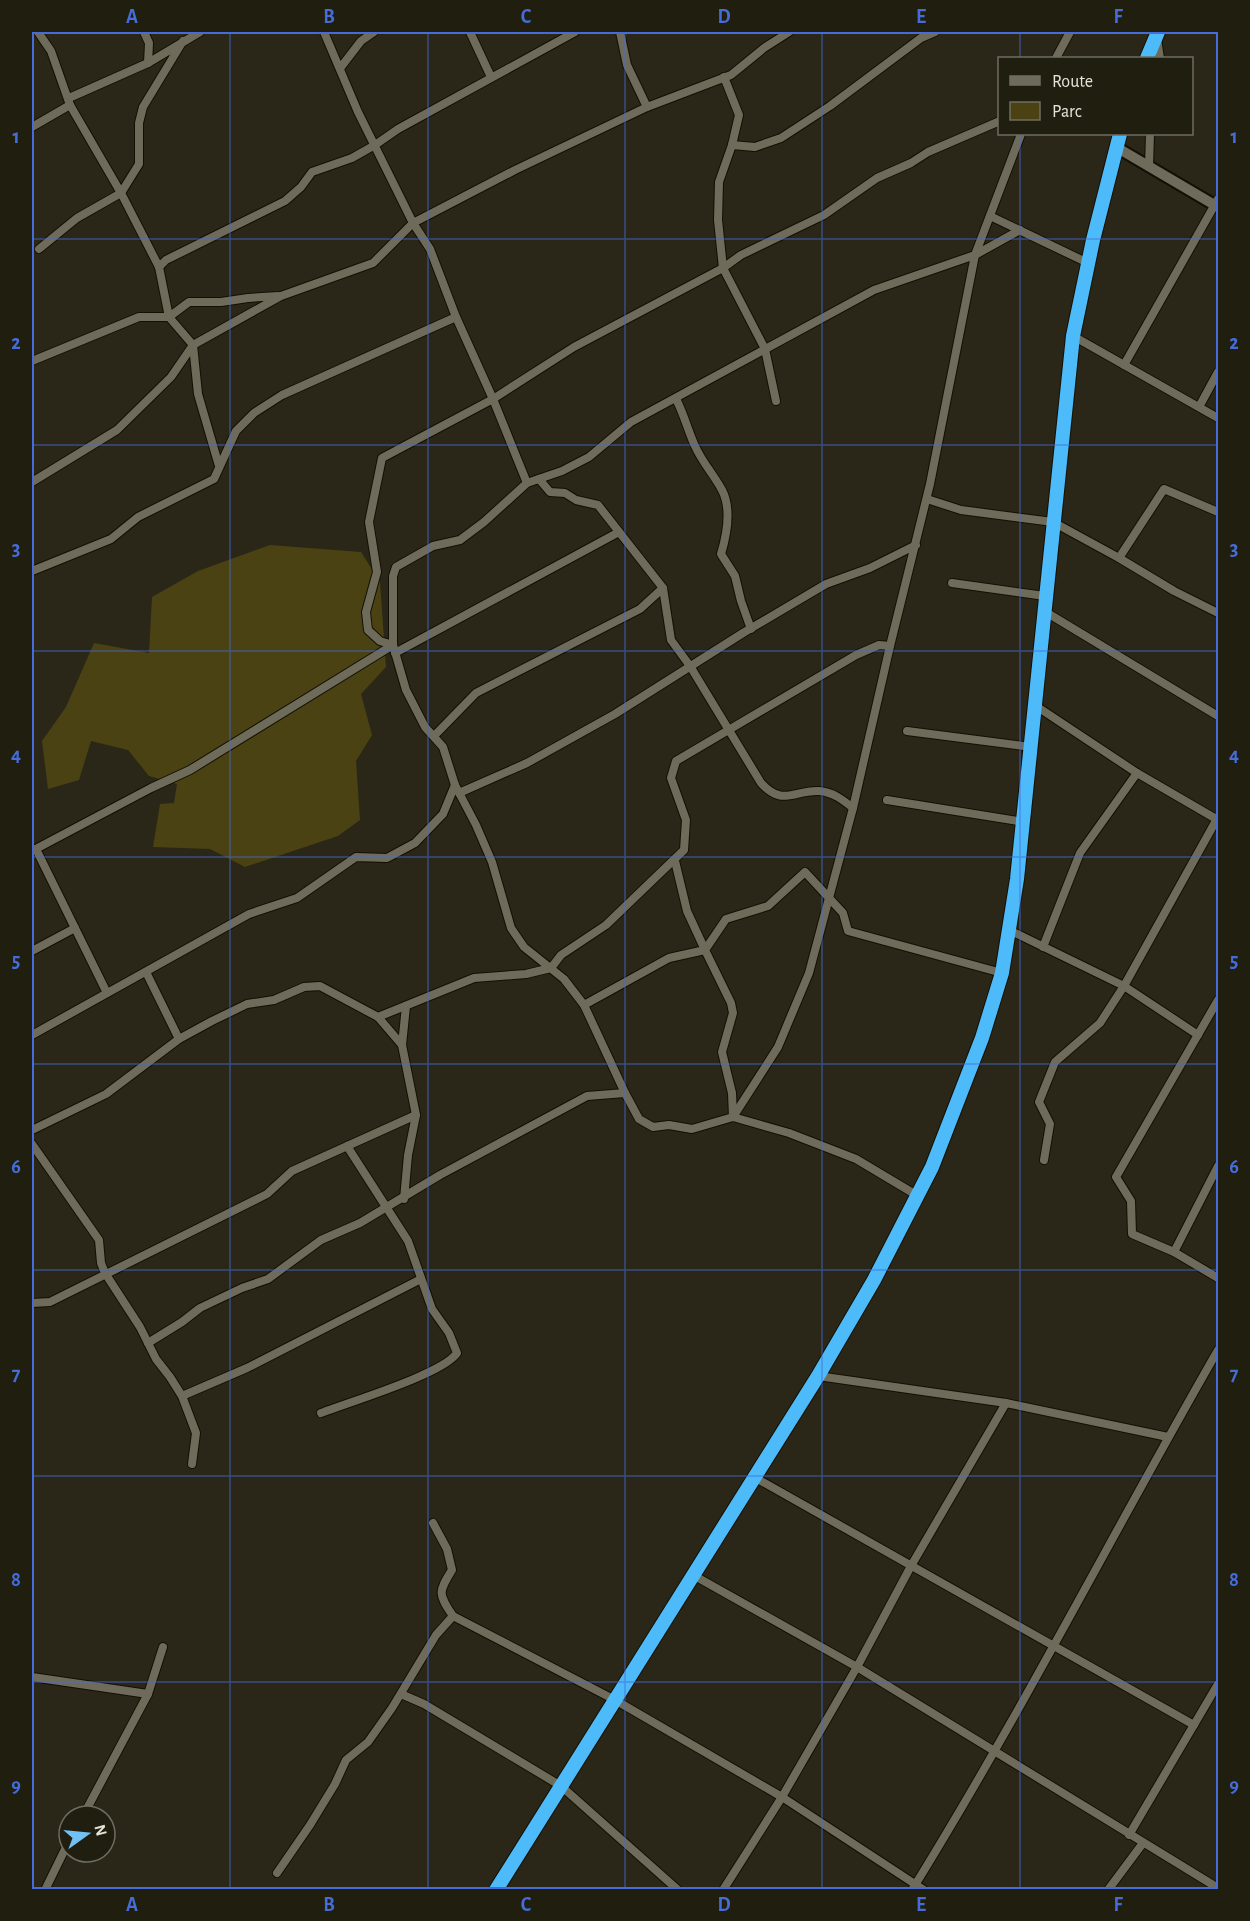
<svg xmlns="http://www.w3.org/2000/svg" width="1250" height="1921" viewBox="0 0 1250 1921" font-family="'Alegreya Sans',sans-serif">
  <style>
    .green { fill: #4a4212 }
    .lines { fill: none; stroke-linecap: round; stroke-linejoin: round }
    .street-casing { stroke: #121004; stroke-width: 10 }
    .secondary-casing { stroke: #121004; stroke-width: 14 }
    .highway-casing { stroke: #121004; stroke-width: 16 }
    .street { stroke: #6e6b5a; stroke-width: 8 }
    .secondary { stroke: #6e6b5a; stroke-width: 10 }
    .highway { stroke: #4dbafa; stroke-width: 14 }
    .grid { fill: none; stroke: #456cd9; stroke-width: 1.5; stroke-opacity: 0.55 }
    .neatline { fill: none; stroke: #456cd9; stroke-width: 2 }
    .grid-label { font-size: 20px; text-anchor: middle; font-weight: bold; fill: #456cd9 }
  </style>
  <rect width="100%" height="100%" fill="#2a2718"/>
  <path class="green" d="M 270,545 L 361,552 L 380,582 L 386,667 L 361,694 L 372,735 L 356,761 L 360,820 L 338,836 L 245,867 L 210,849 L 153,847 L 160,804 L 174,803 L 177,784 L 149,776 L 128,750 L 91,741 L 79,780 L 48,789 L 42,741 L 66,707 L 94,643 L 149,653 L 152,597 L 198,571 Z"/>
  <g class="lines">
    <g class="street-casing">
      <g id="street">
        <path d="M 38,32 L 51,51 L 70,105 L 121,193 L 159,267 L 169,317 L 189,302 L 221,302 L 248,298 L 278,296"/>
        <path d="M 144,32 L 149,43 L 148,63"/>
        <path d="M 324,32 L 358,112 L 413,223 L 430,249 L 456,317 L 493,399 L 527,483"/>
        <path d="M 470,32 L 491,77"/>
        <path d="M 620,32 L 627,65 L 647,107 L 731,75 L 764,48 L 789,32"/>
        <path d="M 1157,39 L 1160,58"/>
        <path d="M 1056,58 L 1070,32"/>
        <path d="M 341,67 L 361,41 L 374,32"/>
        <path d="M 724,77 L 739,115 L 732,145 L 719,182 L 718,220 L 723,268 L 765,349 L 776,401"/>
        <path d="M 69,98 L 148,63 L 200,32"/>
        <path d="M 32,127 L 70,105"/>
        <path d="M 732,145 L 755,147 L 781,138 L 830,106 L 921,38 L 935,32"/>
        <path d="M 1149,166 L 1150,134"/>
        <path d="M 990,216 L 1088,263"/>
        <path d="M 39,249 L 77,218 L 121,193 L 139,164 L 139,123 L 143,107 L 183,41"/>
        <path d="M 159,267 L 166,260 L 285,201 L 301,187 L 312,172 L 352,158 L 375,145 L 398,129 L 575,32"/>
        <path d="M 1073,336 L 1218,418"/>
        <path d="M 32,361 L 139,317 L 169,317 L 193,345 L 198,394 L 219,466"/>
        <path d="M 1124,365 L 1218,199"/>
        <path d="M 676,399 C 684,414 688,431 695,446 C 702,462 714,475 722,490 C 732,509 727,534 721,554 L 735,576 L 741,601 L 751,629"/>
        <path d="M 1199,407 L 1218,372"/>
        <path d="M 539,479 L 550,492 L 565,493 L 576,500 L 598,505 L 663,588 L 671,640 L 690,666 L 761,783 C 783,807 793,790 819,791 C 833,792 843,800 853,808"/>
        <path d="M 32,482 L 117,430 L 171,377 L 193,345 L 281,296 L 373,263 L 413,223 L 515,170 L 647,107"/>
        <path d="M 927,499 L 961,510 L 1053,522 L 1119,558 L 1174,591 L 1218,613"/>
        <path d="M 1119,558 L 1164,489 L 1218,512"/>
        <path d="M 32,571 L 111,539 L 138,517 L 214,479 L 236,431 L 254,413 L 282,395 L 456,317"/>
        <path d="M 952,583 L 1045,596"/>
        <path d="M 1044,611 L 1218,716"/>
        <path d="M 393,645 L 380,641 L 368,630 L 366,612 L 377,572 L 369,522 L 382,458 L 493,399 L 574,347 L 723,268 L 741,255 L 824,215 L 877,178 L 911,163 L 928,152 L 1000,121"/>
        <path d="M 395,653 L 619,532"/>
        <path d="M 1036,706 L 1137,773 L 1218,820"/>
        <path d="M 907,731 L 1031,747"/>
        <path d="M 435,735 L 476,693 L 640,609 L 663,588"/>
        <path d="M 459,793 L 527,763 L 615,714 L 743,633 L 826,584 L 870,568 L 916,545"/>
        <path d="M 887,800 L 1024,822"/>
        <path d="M 36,849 L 107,993"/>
        <path d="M 32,851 L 151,788 L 190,770 L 393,645"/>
        <path d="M 1009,930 L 1124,986 L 1198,1035"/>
        <path d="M 1043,947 L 1080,853 L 1137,773"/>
        <path d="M 32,951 L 75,928"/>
        <path d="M 146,972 L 179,1039"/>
        <path d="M 1218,1000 L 1116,1177 L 1131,1201 L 1132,1234 L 1174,1252 L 1218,1278"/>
        <path d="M 584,1005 L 669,958 L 705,950 L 687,911 L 675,861"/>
        <path d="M 378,1017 L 474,978 L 526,974 L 551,968 L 561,955 L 606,925 L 684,850 L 686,820 L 671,778 L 676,761 L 856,655 L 879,645 L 890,646"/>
        <path d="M 32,1035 L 249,914 L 297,898 L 356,857 L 387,858 L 415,843 L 443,814 L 455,785"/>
        <path d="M 625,1093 L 584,1005 L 564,979 L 524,947 L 511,928 L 492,862 L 476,825 L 455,785 L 443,747 L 425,727 L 406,690 L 393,645 L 393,576 L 396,567 L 433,546 L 460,540 L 484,522 L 527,483 L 562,471 L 589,457 L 631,422 L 874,290 L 975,255 L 1020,230"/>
        <path d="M 733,1117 L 778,1047 L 809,973 L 853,808 L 890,646 L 930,484 L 975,255 L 1021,134"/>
        <path d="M 733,1117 L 732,1093 L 722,1052 L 733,1013 L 731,1003 L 705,950 L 726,919 L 768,906 L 805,872 L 843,913 L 848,931 L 1002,973"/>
        <path d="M 32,1130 L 106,1094 L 179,1039 L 212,1021 L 247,1004 L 274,1000 L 304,987 L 320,986 L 378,1017 L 402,1045"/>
        <path d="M 32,1144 L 99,1240 L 101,1263 L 105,1273 L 140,1327 L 156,1359 L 170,1377 L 182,1396 L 196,1433 L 192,1464"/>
        <path d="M 1044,1160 L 1050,1124 L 1039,1102 L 1055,1062 L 1100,1023 L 1124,986 L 1218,817"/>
        <path d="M 404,1199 L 408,1155 L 416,1115 L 402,1045 L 406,1006"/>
        <path d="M 1174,1252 L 1218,1166"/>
        <path d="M 32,1303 L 50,1302 L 267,1194 L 292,1171 L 416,1115"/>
        <path d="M 148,1343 L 182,1322 L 200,1308 L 242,1288 L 268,1279 L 321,1240 L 360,1223 L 440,1175 L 587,1096 L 625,1093 L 639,1119 L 653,1127 L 669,1125 L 692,1129 L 733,1117 L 789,1133 L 856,1159 L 918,1196"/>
        <path d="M 818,1376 L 1006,1403 L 1168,1437"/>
        <path d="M 182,1396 L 247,1368 L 421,1279"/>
        <path d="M 321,1413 C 349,1402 443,1374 457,1353 L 449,1333 L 432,1309 L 408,1241 L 347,1146"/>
        <path d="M 754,1477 L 1194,1725"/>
        <path d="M 433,1523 L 447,1549 L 452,1570 C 438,1592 438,1594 453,1616 L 615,1700 L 782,1797 L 924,1890"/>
        <path d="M 693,1575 L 857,1667 L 1218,1888"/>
        <path d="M 32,1677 L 148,1694"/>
        <path d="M 401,1694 L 424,1704 L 561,1786 L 678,1890"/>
        <path d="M 83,1816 L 148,1694 L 163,1647"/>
        <path d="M 1129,1835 L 1218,1684"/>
        <path d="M 277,1873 L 310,1825 L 335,1784 L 346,1760 L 368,1742 L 392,1708 L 436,1635 L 453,1616"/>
        <path d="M 45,1890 L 69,1841"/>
        <path d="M 723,1890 L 782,1797 L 857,1667 L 911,1566 L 1006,1403"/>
        <path d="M 912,1890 C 1021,1714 1115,1529 1218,1350"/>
        <path d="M 1108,1890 L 1143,1843"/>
      </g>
    </g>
    <g class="secondary-casing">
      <path id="secondary" d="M 1116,147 L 1218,207"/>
    </g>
    <g class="highway-casing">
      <g id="highway">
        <path d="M 1147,58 L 1158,32"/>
        <path d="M 496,1890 L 818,1376 L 874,1280 L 932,1167 L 982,1038 L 1002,973 L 1017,879 L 1073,336 L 1093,240 L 1120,134"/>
      </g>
    </g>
    <use href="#street" class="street"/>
    <use href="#secondary" class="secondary"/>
    <use href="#highway" class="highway"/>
  </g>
  <path class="grid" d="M 230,32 L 230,1890M 428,32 L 428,1890M 625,32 L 625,1890M 822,32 L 822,1890M 1020,32 L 1020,58M 1020,134 L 1020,1890M 32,239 L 1218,239M 32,445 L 1218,445M 32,651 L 1218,651M 32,857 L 1218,857M 32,1064 L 1218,1064M 32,1270 L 1218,1270M 32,1476 L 1218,1476M 32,1682 L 1218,1682"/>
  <rect width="1250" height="1921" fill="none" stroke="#201e0f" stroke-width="66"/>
  <rect x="998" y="57" width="195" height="78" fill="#201e0f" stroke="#6f6d61" stroke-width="1.5"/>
  <rect x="1010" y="76" width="30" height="9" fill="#6e6b5a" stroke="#6f6d61" stroke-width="1.5"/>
  <text x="1052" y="87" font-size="18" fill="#e5e4db">Route</text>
  <rect x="1010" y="102" width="30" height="18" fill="#4a4212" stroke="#6f6d61" stroke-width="1.5"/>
  <text x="1052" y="117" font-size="18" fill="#e5e4db">Parc</text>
  <g transform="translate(87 1834) rotate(75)"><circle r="28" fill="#201e0f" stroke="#6f6d61" stroke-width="1.5"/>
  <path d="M0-4.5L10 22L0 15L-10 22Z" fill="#71c1f5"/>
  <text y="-9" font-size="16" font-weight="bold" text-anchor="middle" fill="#e5e4db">N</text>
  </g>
  <rect x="33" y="33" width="1184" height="1855" class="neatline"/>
  <g class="grid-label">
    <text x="132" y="23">A</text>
    <text x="329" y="23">B</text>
    <text x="526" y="23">C</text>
    <text x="724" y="23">D</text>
    <text x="921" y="23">E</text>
    <text x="1118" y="23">F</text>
    <text x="16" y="143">1</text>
    <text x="1234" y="143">1</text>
    <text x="16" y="349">2</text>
    <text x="1234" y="349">2</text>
    <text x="16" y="555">3</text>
    <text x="1234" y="555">3</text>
    <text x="16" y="761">4</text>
    <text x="1234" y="761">4</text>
    <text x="16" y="967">5</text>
    <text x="1234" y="967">5</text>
    <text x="16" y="1173">6</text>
    <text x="1234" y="1173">6</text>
    <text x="16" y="1380">7</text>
    <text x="1234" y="1380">7</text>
    <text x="16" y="1586">8</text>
    <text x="1234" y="1586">8</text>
    <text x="16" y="1792">9</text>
    <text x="1234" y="1792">9</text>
    <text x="132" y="1911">A</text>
    <text x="329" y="1911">B</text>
    <text x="526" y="1911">C</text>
    <text x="724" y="1911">D</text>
    <text x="921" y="1911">E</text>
    <text x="1118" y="1911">F</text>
  </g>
</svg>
